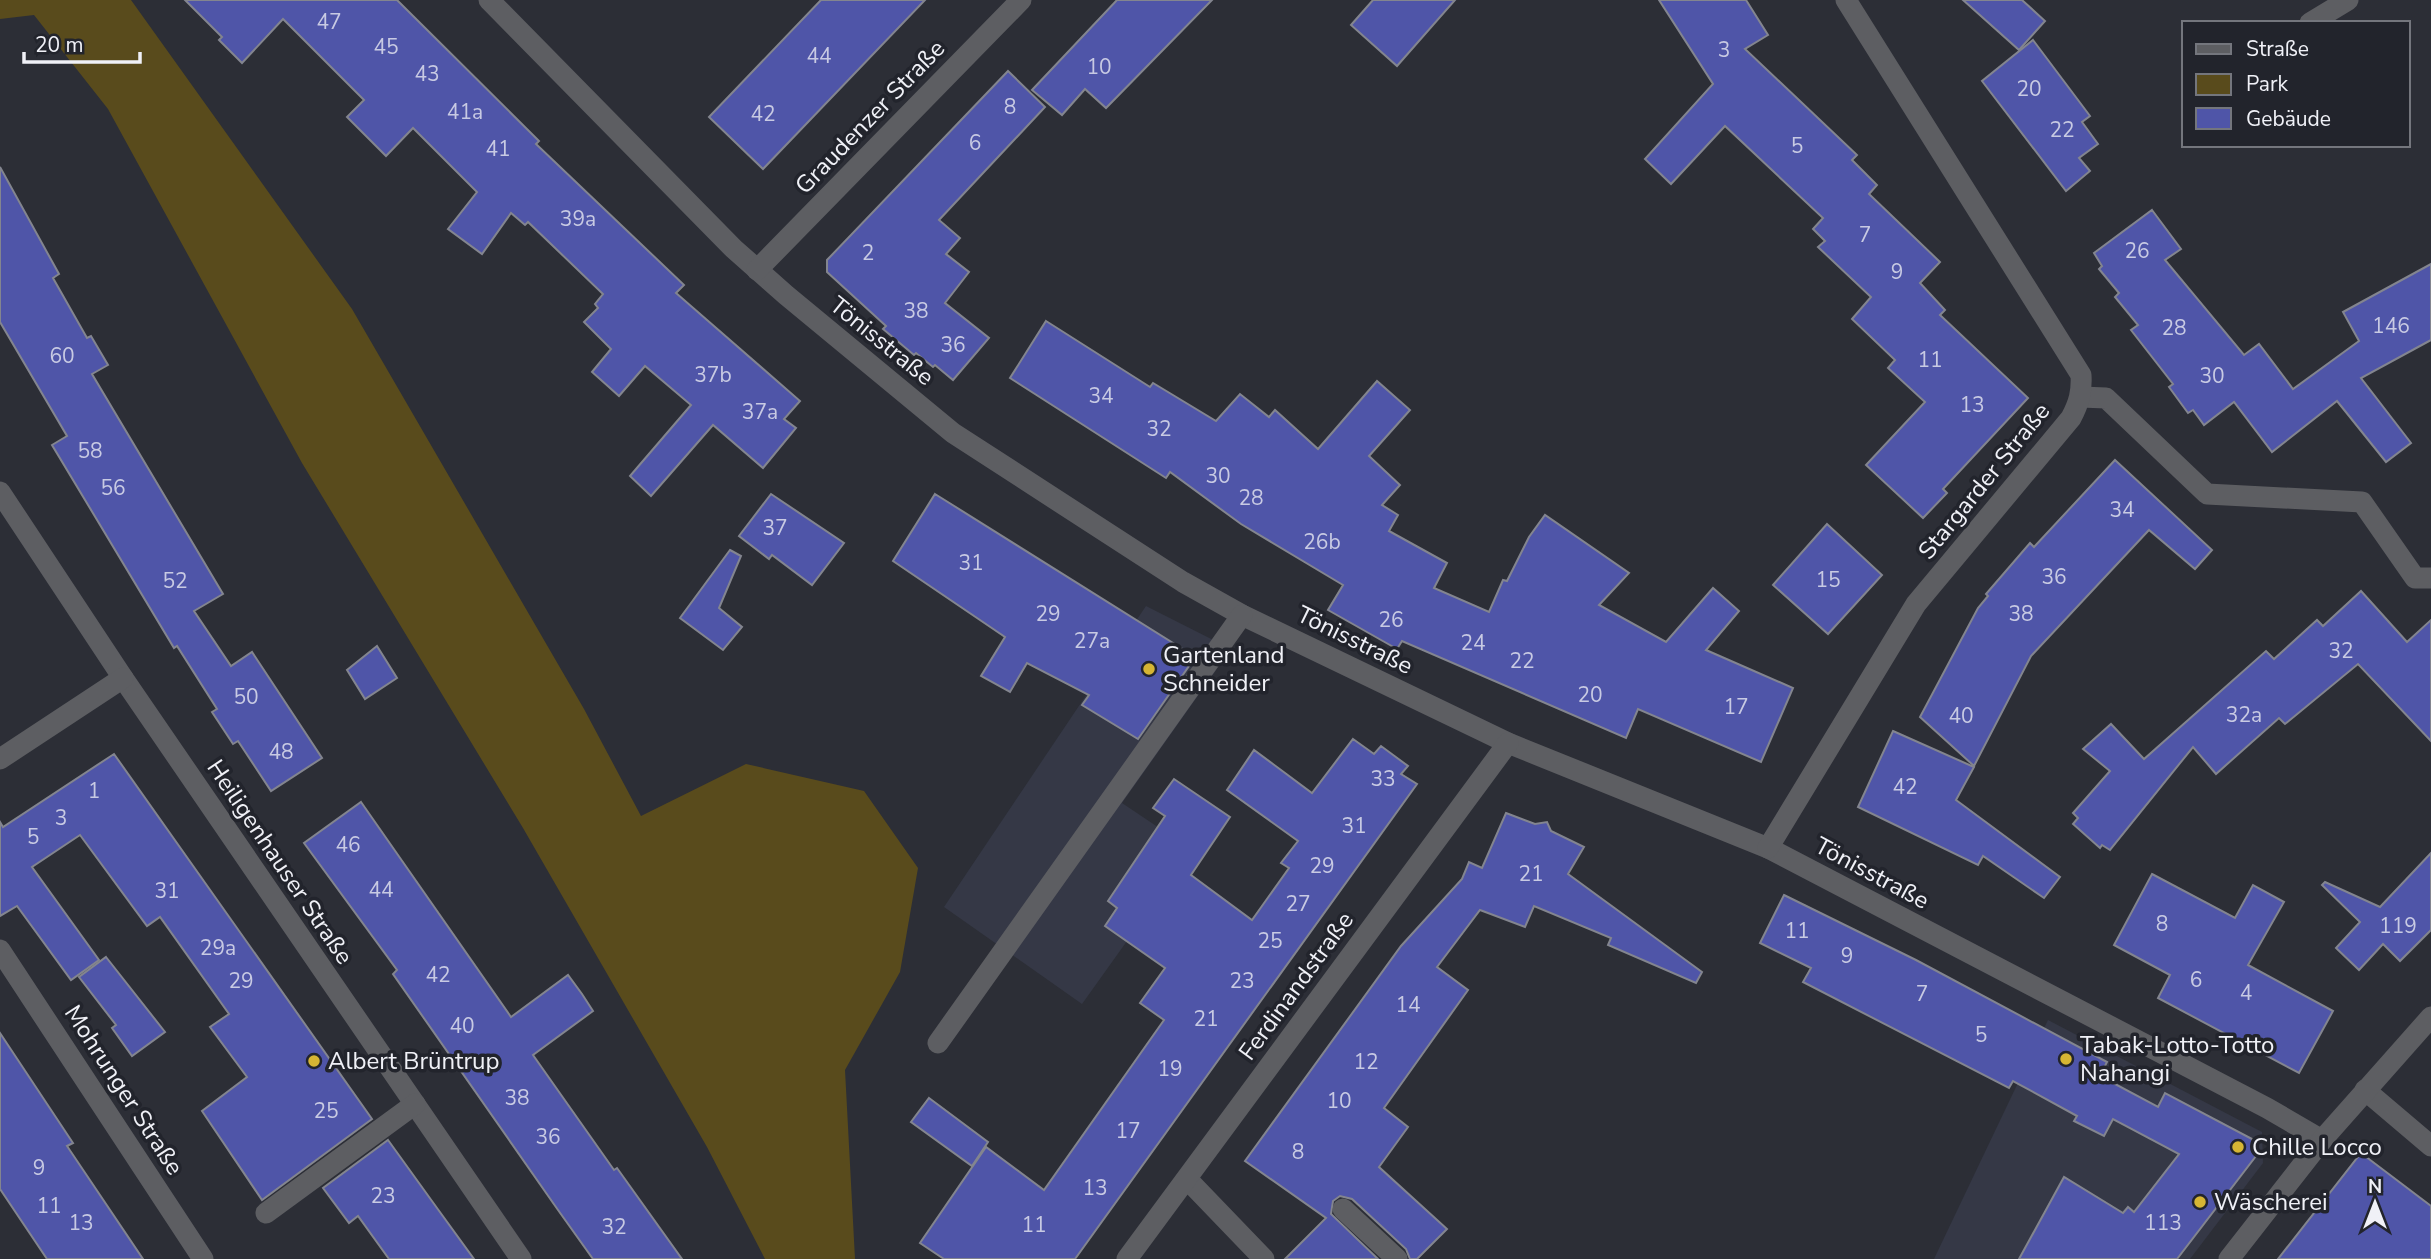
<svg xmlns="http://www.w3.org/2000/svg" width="2431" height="1259" viewBox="0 0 2431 1259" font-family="'Nunito Sans',sans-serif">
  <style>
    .built { fill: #353846 }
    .green { fill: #594b1c }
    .building { fill: #4f55a8; stroke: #83858f; stroke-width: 2 }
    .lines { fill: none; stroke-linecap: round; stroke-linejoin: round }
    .minor { stroke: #5d5e62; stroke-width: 21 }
    .poi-dot { fill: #d6b534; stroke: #22242c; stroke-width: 2.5 }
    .labels { text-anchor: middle; stroke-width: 7; stroke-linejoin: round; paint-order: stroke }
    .number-label { font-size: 21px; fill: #c8cae3 }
    .street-label { font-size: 24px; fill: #f0f1f7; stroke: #22242c }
    .poi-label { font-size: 24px; fill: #f0f1f7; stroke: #22242c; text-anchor: start }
  </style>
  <rect width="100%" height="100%" fill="#2c2e36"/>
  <g class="built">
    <path d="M 1146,606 L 1231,649 L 1122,803 L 1192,850 L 1082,1004 L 944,907 Z"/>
    <path d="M 2048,1020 L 2262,1132 L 2263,1163 L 2190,1259 L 1934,1259 Z"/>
  </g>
  <path class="green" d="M 0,0 L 131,0 L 352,309 L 584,709 L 641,816 L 746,764 L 864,791 L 918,868 L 900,972 L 845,1070 L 855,1259 L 765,1259 L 707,1147 L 523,828 L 302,463 L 108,109 L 34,15 L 0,19 Z"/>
  <g class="building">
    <path d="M 185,0 L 397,0 L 539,141 L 536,144 L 684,285 L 676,293 L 800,401 L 784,419 L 796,428 L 763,468 L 713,425 L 651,496 L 630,476 L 691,405 L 645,366 L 619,396 L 592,372 L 611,349 L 584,322 L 598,308 L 595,304 L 603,294 L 528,222 L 525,225 L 511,213 L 482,254 L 448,229 L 477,192 L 413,128 L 386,156 L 347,117 L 364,100 L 283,19 L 242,63 L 219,40 L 222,37 Z"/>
    <path d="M 821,0 L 925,0 L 763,169 L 709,117 Z"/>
    <path d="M 1117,0 L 1212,0 L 1106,108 L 1085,89 L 1062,115 L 1032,90 Z"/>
    <path d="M 1373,0 L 1455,0 L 1397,66 L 1351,25 Z"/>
    <path d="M 1659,0 L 1746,0 L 1768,35 L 1745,49 L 1857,155 L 1852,160 L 1877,185 L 1869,194 L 1940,262 L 1920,283 L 1945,310 L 1940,315 L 2028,398 L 1943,489 L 1947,493 L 1923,518 L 1866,465 L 1925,402 L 1888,368 L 1895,360 L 1852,319 L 1871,297 L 1818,247 L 1825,241 L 1813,229 L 1823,218 L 1725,126 L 1671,184 L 1645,159 L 1713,84 Z"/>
    <path d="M 1963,0 L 2022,0 L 2045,21 L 2019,50 Z"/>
    <path d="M 2033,40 L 2090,116 L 2082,122 L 2098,144 L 2079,158 L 2090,171 L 2066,191 L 1982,81 Z"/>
    <path d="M 1008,71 L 1045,107 L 939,220 L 960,238 L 946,254 L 969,272 L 945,303 L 989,338 L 953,380 L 935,365 L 933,367 L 916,353 L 914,355 L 883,329 L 886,326 L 827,272 L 827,260 Z"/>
    <path d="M 0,167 L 59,274 L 53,278 L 87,338 L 91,336 L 108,365 L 92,374 L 223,594 L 194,611 L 231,666 L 252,652 L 322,758 L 271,791 L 238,741 L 233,744 L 212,712 L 217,709 L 177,646 L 174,648 L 52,445 L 67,436 L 0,322 Z"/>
    <path d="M 2152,210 L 2181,249 L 2165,260 L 2244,355 L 2259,344 L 2293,389 L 2359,341 L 2343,312 L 2431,264 L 2431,340 L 2361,378 L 2411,443 L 2386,462 L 2337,401 L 2272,452 L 2234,402 L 2204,425 L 2193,410 L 2188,413 L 2169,387 L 2173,384 L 2131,330 L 2138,325 L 2115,297 L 2119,293 L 2099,269 L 2102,266 L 2094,253 Z"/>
    <path d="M 1046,321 L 1150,387 L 1153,383 L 1216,421 L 1240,394 L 1269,417 L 1275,410 L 1318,449 L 1377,381 L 1410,410 L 1369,456 L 1400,485 L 1382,505 L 1398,515 L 1389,531 L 1447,563 L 1434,588 L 1489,612 L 1503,580 L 1507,581 L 1529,537 L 1545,515 L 1629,573 L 1599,605 L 1666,642 L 1713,588 L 1739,611 L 1706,650 L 1793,688 L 1761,762 L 1638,709 L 1626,738 L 1402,641 L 1397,649 L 1328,610 L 1343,585 L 1241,524 L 1170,472 L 1166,478 L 1010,378 Z"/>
    <path d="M 2115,460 L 2212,550 L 2195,569 L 2149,530 L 2031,656 L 1974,766 L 1920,717 L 1978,608 L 1988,596 L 1986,594 L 2030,543 L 2034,547 Z"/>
    <path d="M 771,494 L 844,543 L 812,585 L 772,555 L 769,559 L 739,536 Z"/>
    <path d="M 935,494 L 1181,648 L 1174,657 L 1189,666 L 1138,739 L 1082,705 L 1089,695 L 1027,663 L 1010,692 L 981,676 L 1005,637 L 893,561 Z"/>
    <path d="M 1827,524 L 1882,575 L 1828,634 L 1773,585 Z"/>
    <path d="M 730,550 L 741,556 L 719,608 L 742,627 L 723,650 L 680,618 Z"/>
    <path d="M 2361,591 L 2407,642 L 2431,620 L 2431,741 L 2358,664 L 2285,724 L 2279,718 L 2216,774 L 2193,747 L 2110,850 L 2102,845 L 2100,848 L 2073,824 L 2078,818 L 2073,813 L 2110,771 L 2083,749 L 2111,724 L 2144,759 L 2266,651 L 2274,659 L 2317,620 L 2323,626 Z"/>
    <path d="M 377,646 L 397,678 L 365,699 L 347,670 Z"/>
    <path d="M 1893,731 L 1974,767 L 1956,800 L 2060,877 L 2044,898 L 1983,856 L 1978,865 L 1858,807 Z"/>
    <path d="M 1353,739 L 1374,754 L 1381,746 L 1408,766 L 1401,774 L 1417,784 L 1075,1259 L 944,1259 L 920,1243 L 986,1147 L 1044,1190 L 1164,1020 L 1140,1003 L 1165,968 L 1105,926 L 1117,908 L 1108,901 L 1165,816 L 1153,808 L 1174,779 L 1230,817 L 1191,875 L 1252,920 L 1289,868 L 1281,863 L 1298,841 L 1227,790 L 1254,750 L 1312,793 Z"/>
    <path d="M 114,754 L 372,1119 L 262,1200 L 202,1111 L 247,1077 L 210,1027 L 229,1014 L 160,917 L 147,926 L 80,835 L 32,867 L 99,960 L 71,980 L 17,906 L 0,916 L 0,822 L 3,827 Z"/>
    <path d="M 361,802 L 511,1017 L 568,975 L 582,994 L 593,1011 L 533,1055 L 614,1170 L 617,1168 L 682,1259 L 593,1259 L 558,1210 L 393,974 L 397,970 L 304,843 Z"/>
    <path d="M 1506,813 L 1535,824 L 1547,822 L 1551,831 L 1584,847 L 1568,874 L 1702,972 L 1696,983 L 1608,945 L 1611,938 L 1534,906 L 1525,927 L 1480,910 L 1437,967 L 1468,990 L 1384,1108 L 1408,1127 L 1379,1167 L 1447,1229 L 1417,1259 L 1410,1259 L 1406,1249 L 1352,1199 L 1340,1196 L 1333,1201 L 1331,1214 L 1378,1259 L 1285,1259 L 1326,1218 L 1245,1161 L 1401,946 L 1462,879 L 1469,862 L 1482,868 Z"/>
    <path d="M 2431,853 L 2431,930 L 2400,961 L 2383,944 L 2359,970 L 2336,948 L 2360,922 L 2322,885 L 2325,882 L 2380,907 Z"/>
    <path d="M 2152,874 L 2235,918 L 2253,885 L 2284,902 L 2248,965 L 2333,1011 L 2299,1073 L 2158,998 L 2170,975 L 2114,945 Z"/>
    <path d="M 1784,895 L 1916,960 L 2107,1062 L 2100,1076 L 2158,1107 L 2165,1093 L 2252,1139 L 2256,1156 L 2177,1259 L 2019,1259 L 2064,1177 L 2123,1213 L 2128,1207 L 2134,1212 L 2179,1154 L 2113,1119 L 2104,1136 L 2074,1121 L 2077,1116 L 2013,1081 L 2009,1088 L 1803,982 L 1811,968 L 1760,943 Z"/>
    <path d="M 106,957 L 165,1032 L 132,1056 L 112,1028 L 116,1025 L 79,977 Z"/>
    <path d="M 0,1033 L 73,1143 L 67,1146 L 143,1259 L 47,1259 L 0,1189 Z"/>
    <path d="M 929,1098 L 988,1142 L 972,1166 L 911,1122 Z"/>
    <path d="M 388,1140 L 437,1208 L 474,1259 L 389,1259 L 358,1216 L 349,1223 L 323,1188 Z"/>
    <path d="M 2361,1153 L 2431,1206 L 2431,1259 L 2278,1259 Z"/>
  </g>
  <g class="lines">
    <g class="minor">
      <path d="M 489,0 L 734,249 L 786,295 L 953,433 L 1183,582 L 1242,615 L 1508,743 L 1768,848 L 2267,1108 L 2322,1140"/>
      <path d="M 2310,23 L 2348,0"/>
      <path d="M 757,270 L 1021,0"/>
      <path d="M 2081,397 L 2106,398 L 2207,494 L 2362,502 L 2415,578 L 2431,578"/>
      <path d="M 0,492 L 123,678 L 521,1259"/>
      <path d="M 0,759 L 123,678"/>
      <path d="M 1768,848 L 1916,604 L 2071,418 C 2079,403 2082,392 2081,375 L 1846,0"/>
      <path d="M 0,950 L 203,1259"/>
      <path d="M 938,1043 L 1242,615"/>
      <path d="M 2365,1090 L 2431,1146"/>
      <path d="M 1187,1179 L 1264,1259"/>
      <path d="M 1343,1209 L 1397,1259"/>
      <path d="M 266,1213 L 415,1104"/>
      <path d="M 1127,1259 L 1508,743"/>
      <path d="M 2229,1259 L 2322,1140 L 2431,1017"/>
    </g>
  </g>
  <g class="poi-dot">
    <circle cx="1149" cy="669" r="7"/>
    <circle cx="2066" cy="1059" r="7"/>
    <circle cx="314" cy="1061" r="7"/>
    <circle cx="2238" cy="1147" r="7"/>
    <circle cx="2200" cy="1202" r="7"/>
  </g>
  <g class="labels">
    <g class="number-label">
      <text x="329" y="29">47</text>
      <text x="386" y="54">45</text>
      <text x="1724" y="57">3</text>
      <text x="819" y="63">44</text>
      <text x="1099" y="74">10</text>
      <text x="427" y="81">43</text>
      <text x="2029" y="96">20</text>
      <text x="1010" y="114">8</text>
      <text x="465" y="119">41a</text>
      <text x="763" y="121">42</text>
      <text x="2062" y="137">22</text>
      <text x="975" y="150">6</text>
      <text x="1797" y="153">5</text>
      <text x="498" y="156">41</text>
      <text x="578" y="226">39a</text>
      <text x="1865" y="242">7</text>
      <text x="2137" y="258">26</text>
      <text x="868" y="260">2</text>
      <text x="1897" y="279">9</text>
      <text x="916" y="318">38</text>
      <text x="2391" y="333">146</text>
      <text x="2174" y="335">28</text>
      <text x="953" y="352">36</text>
      <text x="62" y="363">60</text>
      <text x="1930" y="367">11</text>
      <text x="713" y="382">37b</text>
      <text x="2212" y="383">30</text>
      <text x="1101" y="403">34</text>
      <text x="1972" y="412">13</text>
      <text x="760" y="419">37a</text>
      <text x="1159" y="436">32</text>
      <text x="90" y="458">58</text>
      <text x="1218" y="483">30</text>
      <text x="113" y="495">56</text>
      <text x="1251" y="505">28</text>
      <text x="2122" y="517">34</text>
      <text x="775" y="535">37</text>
      <text x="1322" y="549">26b</text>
      <text x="971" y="570">31</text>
      <text x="2054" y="584">36</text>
      <text x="1828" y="587">15</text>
      <text x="175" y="588">52</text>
      <text x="1048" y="621">29</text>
      <text x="2021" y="621">38</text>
      <text x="1391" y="627">26</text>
      <text x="1092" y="648">27a</text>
      <text x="1473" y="650">24</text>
      <text x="2341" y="658">32</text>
      <text x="1522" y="668">22</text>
      <text x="1590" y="702">20</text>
      <text x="246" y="704">50</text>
      <text x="1736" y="714">17</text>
      <text x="2244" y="722">32a</text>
      <text x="1961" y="723">40</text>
      <text x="281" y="759">48</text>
      <text x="1383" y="786">33</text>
      <text x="1905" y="794">42</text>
      <text x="94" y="798">1</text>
      <text x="61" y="825">3</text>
      <text x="1354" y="833">31</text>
      <text x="33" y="844">5</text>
      <text x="348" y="852">46</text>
      <text x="1322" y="873">29</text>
      <text x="1531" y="881">21</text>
      <text x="381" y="897">44</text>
      <text x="167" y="898">31</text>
      <text x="1298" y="911">27</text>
      <text x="2162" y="931">8</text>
      <text x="2398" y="933">119</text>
      <text x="1797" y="938">11</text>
      <text x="1270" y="948">25</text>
      <text x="218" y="955">29a</text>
      <text x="1847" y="963">9</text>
      <text x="438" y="982">42</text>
      <text x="2196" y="987">6</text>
      <text x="241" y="988">29</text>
      <text x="1242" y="988">23</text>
      <text x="2246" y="1000">4</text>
      <text x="1922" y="1001">7</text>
      <text x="1408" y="1012">14</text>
      <text x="1206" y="1026">21</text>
      <text x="462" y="1033">40</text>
      <text x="1981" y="1042">5</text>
      <text x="1366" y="1069">12</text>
      <text x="1170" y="1076">19</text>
      <text x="517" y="1105">38</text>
      <text x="1339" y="1108">10</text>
      <text x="326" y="1118">25</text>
      <text x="1128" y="1138">17</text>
      <text x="548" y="1144">36</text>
      <text x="1298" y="1159">8</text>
      <text x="39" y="1175">9</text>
      <text x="1095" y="1195">13</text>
      <text x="383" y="1203">23</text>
      <text x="49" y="1213">11</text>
      <text x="81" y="1230">13</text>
      <text x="2163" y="1230">113</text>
      <text x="1034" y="1232">11</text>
      <text x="614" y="1234">32</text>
    </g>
    <g class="street-label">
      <text transform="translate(870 117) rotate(-46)" y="8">Graudenzer Straße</text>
      <text transform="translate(882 341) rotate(39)" y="8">Tönisstraße</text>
      <text transform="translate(1984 481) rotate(-51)" y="8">Stargarder Straße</text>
      <text transform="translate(1355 640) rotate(26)" y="8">Tönisstraße</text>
      <text transform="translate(280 862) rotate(56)" y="8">Heiligenhauser Straße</text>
      <text transform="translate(1872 873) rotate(28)" y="8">Tönisstraße</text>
      <text transform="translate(1296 986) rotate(-54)" y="8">Ferdinandstraße</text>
      <text transform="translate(124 1090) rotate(57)" y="8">Mohrunger Straße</text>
    </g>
    <g class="poi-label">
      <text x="1163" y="663">Gartenland<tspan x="1163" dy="28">Schneider</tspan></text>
      <text x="2080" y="1053">Tabak-Lotto-Totto<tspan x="2080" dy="28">Nahangi</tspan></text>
      <text x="328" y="1069">Albert Brüntrup</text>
      <text x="2252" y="1155">Chille Locco</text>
      <text x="2214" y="1210">Wäscherei</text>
    </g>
  </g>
  <rect x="2182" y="21" width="228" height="126" fill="#22242c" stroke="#74767d" stroke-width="2"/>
  <rect x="2196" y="44" width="35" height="10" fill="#5d5e62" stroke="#74767d" stroke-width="2"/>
  <text x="2246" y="56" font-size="21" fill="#f0f1f7">Straße</text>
  <rect x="2196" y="74" width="35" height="21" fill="#594b1c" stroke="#74767d" stroke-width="2"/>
  <text x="2246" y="91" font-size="21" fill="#f0f1f7">Park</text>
  <rect x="2196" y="108" width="35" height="21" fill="#4f55a8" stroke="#74767d" stroke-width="2"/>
  <text x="2246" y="126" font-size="21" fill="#f0f1f7">Gebäude</text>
  <g transform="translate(2375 1203)" stroke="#22242c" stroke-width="5" paint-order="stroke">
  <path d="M0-5L12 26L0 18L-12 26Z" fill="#f0f1f7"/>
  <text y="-10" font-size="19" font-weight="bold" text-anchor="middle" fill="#f0f1f7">N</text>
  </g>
  <path d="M24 52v10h116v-10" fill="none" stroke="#f0f1f7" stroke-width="3.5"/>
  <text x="35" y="52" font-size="21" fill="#f0f1f7" stroke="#22242c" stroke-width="5" paint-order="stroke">20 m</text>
</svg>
